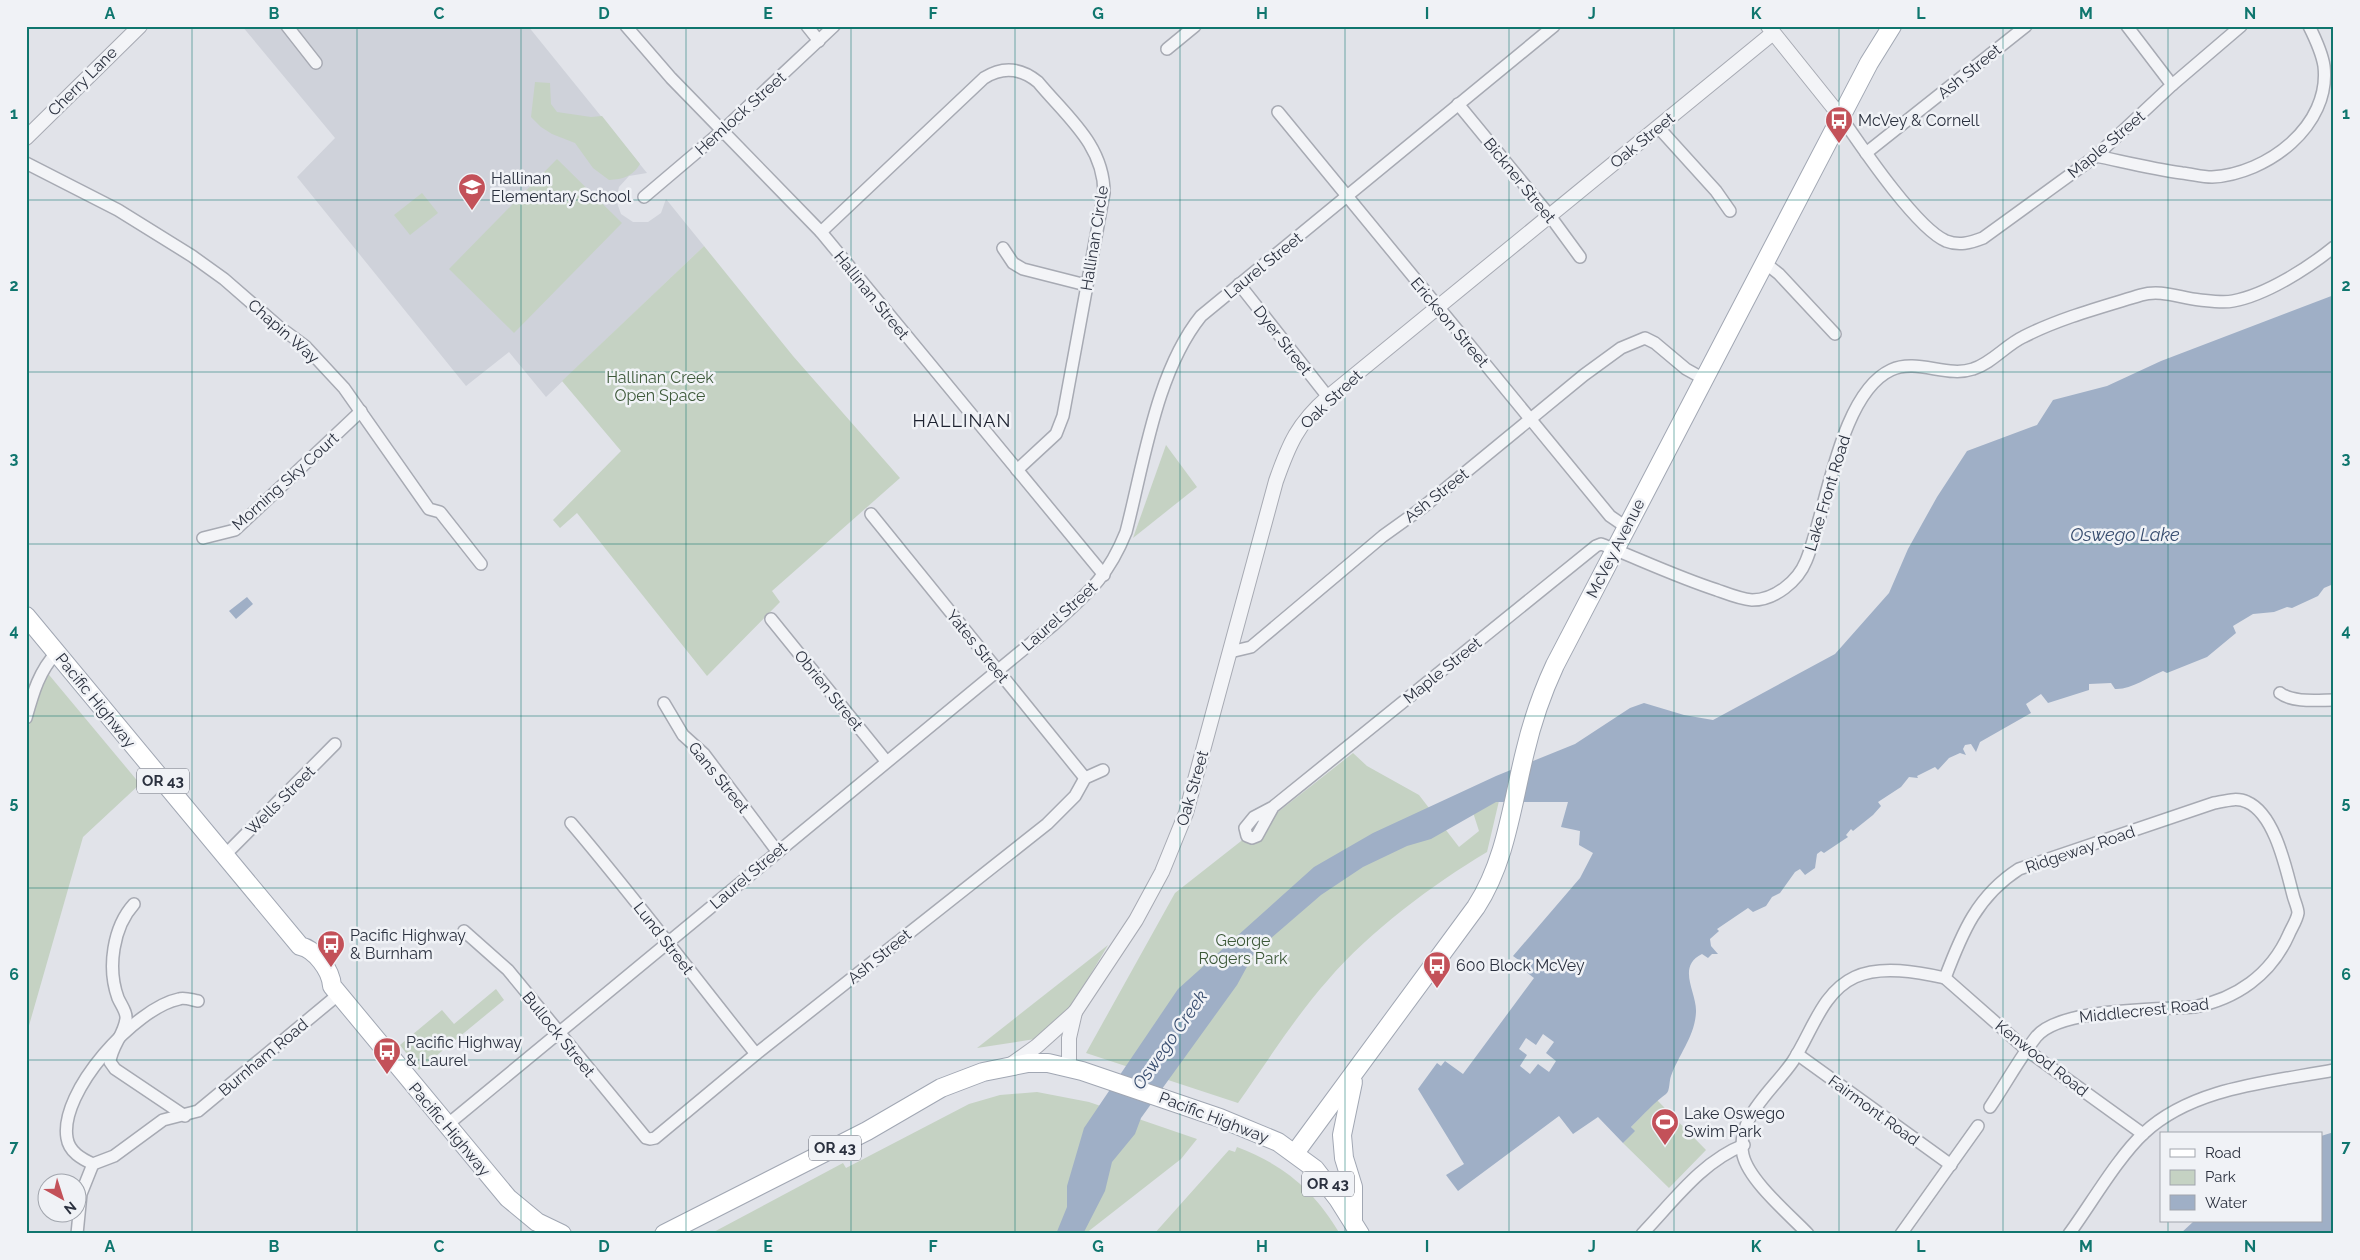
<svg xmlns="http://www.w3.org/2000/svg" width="2360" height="1260" viewBox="0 0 2360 1260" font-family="Raleway,sans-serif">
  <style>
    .built { fill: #cfd2da }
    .green { fill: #c5d2c3 }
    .water { fill: #9fafc6 }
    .pier { fill: #e1e3e9 }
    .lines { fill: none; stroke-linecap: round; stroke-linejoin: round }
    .minor-casing { stroke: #a7aab3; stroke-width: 14 }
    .tertiary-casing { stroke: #a7aab3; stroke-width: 16 }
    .primary-casing { stroke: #a1a7b3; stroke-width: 20 }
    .minor { stroke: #f3f4f7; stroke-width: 11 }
    .tertiary { stroke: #f3f4f7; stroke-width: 14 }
    .primary { stroke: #fff; stroke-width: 18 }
    .grid { fill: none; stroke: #0f766e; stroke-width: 1; stroke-opacity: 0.55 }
    .labels { text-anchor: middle; stroke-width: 5; stroke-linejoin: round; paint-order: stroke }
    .shield { fill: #f0f2f6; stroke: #666b76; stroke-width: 1 }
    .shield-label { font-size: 15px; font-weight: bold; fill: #2b313f }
    .street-label { font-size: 16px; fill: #2b313f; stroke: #f0f2f6 }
    .poi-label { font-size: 16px; fill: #2b313f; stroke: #f0f2f6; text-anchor: start }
    .park-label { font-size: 16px; fill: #3d5939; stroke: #f0f2f6 }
    .neighbourhood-label { font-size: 18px; letter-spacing: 1px; fill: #1d2230; stroke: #f0f2f6 }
    .water-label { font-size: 18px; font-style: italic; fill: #384d6f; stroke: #f0f2f6 }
    .neatline { fill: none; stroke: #0f766e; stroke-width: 2 }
    .grid-label { font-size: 16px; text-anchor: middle; font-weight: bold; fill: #0f766e }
  </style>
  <rect width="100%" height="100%" fill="#e1e3e9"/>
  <path class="built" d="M 242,26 L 528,26 L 647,173 L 629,176 L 619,187 L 616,200 L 621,214 L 633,222 L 648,222 L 661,213 L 666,199 L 704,246 L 546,397 L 509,352 L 466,386 L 297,177 L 335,138 Z"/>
  <g class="green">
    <path d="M 535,82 L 550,83 L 551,104 L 557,112 L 591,117 L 602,116 L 640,164 C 632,177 623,179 609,180 L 593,168 L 575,143 L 552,134 L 541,127 L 531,117 Z"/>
    <path d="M 557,159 L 622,223 L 514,333 L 449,269 Z"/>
    <path d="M 422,193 L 438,213 L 410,235 L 394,215 Z"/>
    <path d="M 704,246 L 793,356 L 900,478 L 772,591 L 780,602 L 707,676 L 577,513 L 560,528 L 553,520 L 621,451 L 562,381 Z"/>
    <path d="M 1166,445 L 1197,487 L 1133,538 Z"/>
    <path d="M 45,670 L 140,784 L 83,837 L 26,1036 L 26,736 Z"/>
    <path d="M 1353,753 L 1367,766 L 1419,795 L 1459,847 L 1479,831 L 1470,803 L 1502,788 L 1487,852 C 1432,885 1370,931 1328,980 C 1295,1017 1267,1062 1238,1103 L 1086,1053 L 1175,893 Z"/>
    <path d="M 1108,945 L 1070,1009 L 1035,1039 L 977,1048 Z"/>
    <path d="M 496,989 L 504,1000 L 419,1070 L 400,1045 L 442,1010 L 454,1024 Z"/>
    <path d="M 1037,1092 L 1089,1102 L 1197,1139 L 1181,1159 L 1085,1234 L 710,1234 L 843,1163 L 846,1168 L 969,1104 L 1000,1095 Z"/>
    <path d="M 1657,1100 L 1706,1150 L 1669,1188 L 1623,1143 L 1634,1131 L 1631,1127 Z"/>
    <path d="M 1237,1147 C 1284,1165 1314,1190 1340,1234 L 1154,1234 L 1229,1150 L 1235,1152 Z"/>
  </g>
  <g class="water">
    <path d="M 2334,295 L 2334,587 L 2331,585 L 2324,588 L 2318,596 L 2292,608 L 2287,607 L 2274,612 L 2253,614 L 2233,626 L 2236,633 L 2207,657 L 2167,673 L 2163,671 C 2148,677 2131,690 2115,689 L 2111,683 L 2089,684 L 2089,690 L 2048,703 L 2041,694 L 2026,704 L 2031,713 L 1980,742 L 1976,752 L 1971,744 L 1965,745 L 1963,749 L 1966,755 L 1960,753 L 1949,758 L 1938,770 L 1935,767 L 1917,776 L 1918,778 L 1909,777 L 1901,787 L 1878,802 L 1881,806 L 1873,815 L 1853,831 L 1851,829 L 1846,835 L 1848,837 L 1824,853 L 1821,851 L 1817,854 L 1815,868 L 1805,875 L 1800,869 L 1795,872 L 1780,893 L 1772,897 L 1766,906 L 1753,912 L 1748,908 L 1717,929 L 1719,931 L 1710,939 L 1711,946 L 1718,954 L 1712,954 L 1708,958 L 1702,954 C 1676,967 1697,992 1696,1012 C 1695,1036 1679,1054 1671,1076 C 1669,1081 1670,1091 1666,1094 C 1656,1101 1642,1116 1631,1127 L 1635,1131 L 1623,1143 L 1598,1117 L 1573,1134 L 1559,1116 L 1458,1191 L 1446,1175 L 1464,1164 L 1418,1089 L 1437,1063 L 1441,1066 L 1445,1061 L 1463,1074 L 1534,978 L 1517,965 L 1520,961 L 1513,956 L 1580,878 L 1593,853 L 1579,845 L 1580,831 L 1561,827 L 1568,802 L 1496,802 L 1431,839 L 1407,846 L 1363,867 L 1321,895 L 1255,952 L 1237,985 L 1141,1118 L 1135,1134 L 1112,1162 L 1105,1191 L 1083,1234 L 1056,1234 L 1067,1207 L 1067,1186 L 1084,1128 L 1178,989 L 1314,867 L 1373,833 L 1496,776 L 1575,744 L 1630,708 L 1644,703 L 1684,715 L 1713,720 L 1835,654 L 1889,593 L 1908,549 L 1937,497 L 1967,451 L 2037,425 L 2053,400 L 2107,386 L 2161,361 Z"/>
    <path d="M 247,597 L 253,604 L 236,619 L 229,611 Z"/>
    <path d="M 2334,1132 L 2334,1234 L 2180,1234 L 2194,1221 L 2321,1221 L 2321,1136 Z"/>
  </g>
  <path class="pier" d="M 1543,1034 L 1554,1042 L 1546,1053 L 1556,1061 L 1549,1072 L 1538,1064 L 1530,1074 L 1520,1066 L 1527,1055 L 1519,1049 L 1526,1038 L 1536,1045 Z"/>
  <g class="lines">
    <g class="minor-casing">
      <g id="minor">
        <path d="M 287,26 L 316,63"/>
        <path d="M 626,26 L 671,78 L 821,232 L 1104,575"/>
        <path d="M 807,26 L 819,41"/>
        <path d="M 2127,26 L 2172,85"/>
        <path d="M 1167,49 L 1195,26"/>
        <path d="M 1458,104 L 1550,216 L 1580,257"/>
        <path d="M 1278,112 L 1610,516 L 1626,527"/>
        <path d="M 1841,117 C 1861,146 1916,228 1946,241 C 1959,246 1970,243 1983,238 L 2096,156 L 2172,85 L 2241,26"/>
        <path d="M 1658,127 L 1716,191 L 1730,211"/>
        <path d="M 1866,153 L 2026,26"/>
        <path d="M 2096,156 C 2125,162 2153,169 2182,173 C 2192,174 2202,177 2212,177 C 2267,174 2331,126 2324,66 C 2322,53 2315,38 2309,26"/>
        <path d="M 26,163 L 118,210 L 192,256 L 224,279 L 278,326 L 305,346 L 344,388 L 429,509 L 440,512 L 481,564"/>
        <path d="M 644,197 L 723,130 L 834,26"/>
        <path d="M 821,232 L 984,78 C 1003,66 1021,68 1038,82 C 1067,117 1104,145 1104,193 L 1063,416 L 1056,434 L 1017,470"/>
        <path d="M 1003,248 L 1013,263 L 1023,269 L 1086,285"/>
        <path d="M 1765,263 L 1779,274 L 1835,334"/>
        <path d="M 1239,284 L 1328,397"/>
        <path d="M 871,514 L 1085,778"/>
        <path d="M 203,538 L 235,530 L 361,411"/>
        <path d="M 771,619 L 886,761"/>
        <path d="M 1230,652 L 1251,647 L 1383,536 L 1422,508 L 1584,375 L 1621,348 L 1645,338 L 1655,343 L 1686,369 L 1704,379"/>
        <path d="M 2280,693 C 2293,703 2318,700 2334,700"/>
        <path d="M 664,703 L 683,735 L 704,754 L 777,851"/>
        <path d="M 26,718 C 33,693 39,671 57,652"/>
        <path d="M 1273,807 L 1257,836 L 1252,838 L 1247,836 L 1245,828 L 1254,817 L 1273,807 L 1596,546 L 1601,544 C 1639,559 1677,577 1717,590 C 1728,594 1740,599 1752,600 C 1775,600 1798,581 1806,561 C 1826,514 1839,394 1891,370 C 1917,358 1947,378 1973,369 C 1992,363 2006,345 2023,337 C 2060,318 2102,307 2141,295 C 2161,289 2180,298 2200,300 C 2210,301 2223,303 2233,301 C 2266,295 2308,268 2334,247"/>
        <path d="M 571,823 C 635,898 694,977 756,1054"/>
        <path d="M 224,856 L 335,744"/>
        <path d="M 134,904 C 113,927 107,968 118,998 C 121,1005 127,1012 126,1019 C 124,1035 111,1047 110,1062 L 115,1069 L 185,1116"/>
        <path d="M 464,931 L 508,970 L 646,1138 L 650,1139 L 655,1138 L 756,1054 L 1047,824 L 1075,796 L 1085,778 L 1103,770"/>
        <path d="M 1945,978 C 1962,933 1977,896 2019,869 L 2214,803 C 2225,801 2237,797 2247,802 C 2275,814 2286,869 2293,895 C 2294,900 2298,908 2298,913 C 2297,920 2291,929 2289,934 C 2271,975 2236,999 2194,1007 C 2156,1010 2059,1008 2036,1037 C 2019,1059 2005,1085 1990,1107"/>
        <path d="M 1945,978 L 2028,1051 L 2143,1134"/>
        <path d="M 198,1001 C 192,1000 184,997 179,999 C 135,1008 59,1092 67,1138 C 69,1152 82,1159 93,1164 L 114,1156 L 163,1120 L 198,1111 L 339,994"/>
        <path d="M 1797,1054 L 1951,1165"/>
        <path d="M 447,1125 L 1053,625 C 1088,593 1108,577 1126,532 C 1144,463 1156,372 1201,316 L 1554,26"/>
        <path d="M 77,1234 L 81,1194 L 93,1164"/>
        <path d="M 1642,1234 C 1672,1203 1702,1161 1744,1145"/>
        <path d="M 1808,1234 C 1790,1215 1749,1181 1743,1155 C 1735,1118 1775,1088 1793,1061 C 1812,1032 1822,992 1855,977 C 1881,965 1918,972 1945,978"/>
        <path d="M 1901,1234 L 1978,1126"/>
        <path d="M 2069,1234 C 2091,1204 2118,1157 2144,1133 C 2193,1087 2271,1082 2334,1070"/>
      </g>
    </g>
    <g class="tertiary-casing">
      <g id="tertiary">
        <path d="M 1768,26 L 1841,117"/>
        <path d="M 26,138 L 140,26"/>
        <path d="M 1009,1066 L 1037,1046 L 1075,1012 L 1136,920 L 1162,872 L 1186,813 L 1276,481 C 1289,444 1298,423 1328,397 L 1773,33"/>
        <path d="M 1069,1067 L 1069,1038 L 1075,1012"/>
      </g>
    </g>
    <g class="primary-casing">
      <g id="primary">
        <path d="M 26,616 L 300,946 C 315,949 331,970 332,986 L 508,1198 L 537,1222 L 562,1234"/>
        <path d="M 1295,1153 L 1476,907 C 1506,861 1512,804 1525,752 C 1532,722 1542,693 1555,665 L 1869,63 L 1892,26"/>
        <path d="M 1353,1221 L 1353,1187 L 1344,1158 L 1342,1135 L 1353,1082"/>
        <path d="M 664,1234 L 867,1131 L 941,1088 L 983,1072 L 1028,1063 L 1048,1063 L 1082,1071 L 1220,1118 L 1278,1142 L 1315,1169 L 1338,1199 L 1360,1234"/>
      </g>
    </g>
    <use href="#minor" class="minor"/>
    <use href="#tertiary" class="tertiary"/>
    <use href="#primary" class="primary"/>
  </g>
  <path class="grid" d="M 192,26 L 192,1234M 357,26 L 357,1234M 521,26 L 521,1234M 686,26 L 686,1234M 851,26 L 851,1234M 1015,26 L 1015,1234M 1180,26 L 1180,1234M 1345,26 L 1345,1234M 1509,26 L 1509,1234M 1674,26 L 1674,1234M 1839,26 L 1839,1234M 2003,26 L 2003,1234M 2168,26 L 2168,1134M 26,200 L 2334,200M 26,372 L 2334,372M 26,544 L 2334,544M 26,716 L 2334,716M 26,888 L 2334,888M 26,1060 L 2334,1060M 2168,1221 L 2168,1234"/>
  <defs>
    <g id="bus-pin" transform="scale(1.4375)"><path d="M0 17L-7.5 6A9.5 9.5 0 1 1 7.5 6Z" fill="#c35159" stroke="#f0f2f6"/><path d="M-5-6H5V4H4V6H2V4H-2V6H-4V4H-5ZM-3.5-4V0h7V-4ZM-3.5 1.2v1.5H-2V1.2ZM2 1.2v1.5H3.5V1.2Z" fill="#fff"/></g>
    <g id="school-pin" transform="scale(1.4375)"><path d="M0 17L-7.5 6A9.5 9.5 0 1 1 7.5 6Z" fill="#c35159" stroke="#f0f2f6"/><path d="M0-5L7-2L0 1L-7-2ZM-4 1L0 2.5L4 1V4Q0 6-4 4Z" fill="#fff"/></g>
    <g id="stadium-pin" transform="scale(1.4375)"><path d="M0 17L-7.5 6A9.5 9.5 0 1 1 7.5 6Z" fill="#c35159" stroke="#f0f2f6"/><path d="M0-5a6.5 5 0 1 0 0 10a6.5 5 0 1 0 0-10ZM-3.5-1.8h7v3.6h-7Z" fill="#fff"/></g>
  </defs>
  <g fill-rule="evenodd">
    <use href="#bus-pin" x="1839" y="120"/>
    <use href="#school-pin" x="472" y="187"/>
    <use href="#bus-pin" x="331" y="944"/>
    <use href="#bus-pin" x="1437" y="965"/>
    <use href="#bus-pin" x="387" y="1051"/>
    <use href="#stadium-pin" x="1665" y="1122"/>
  </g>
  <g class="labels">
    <g class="shield">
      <rect x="137" y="768.5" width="52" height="25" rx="4"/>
      <rect x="809" y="1135.5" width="52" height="25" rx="4"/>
      <rect x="1302" y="1171.5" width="52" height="25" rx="4"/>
    </g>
    <g class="shield-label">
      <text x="163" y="786">OR 43</text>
      <text x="835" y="1153">OR 43</text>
      <text x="1328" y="1189">OR 43</text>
    </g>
    <g class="street-label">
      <text transform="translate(1969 71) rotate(-39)" y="6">Ash Street</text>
      <text transform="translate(82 81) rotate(-45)" y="6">Cherry Lane</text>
      <text transform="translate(740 113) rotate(-42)" y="6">Hemlock Street</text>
      <text transform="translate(1642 140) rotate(-39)" y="6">Oak Street</text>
      <text transform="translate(2106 144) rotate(-40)" y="6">Maple Street</text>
      <text transform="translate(1520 180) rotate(51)" y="6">Bickner Street</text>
      <text transform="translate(1094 238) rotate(-81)" y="6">Hallinan Circle</text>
      <text transform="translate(1263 265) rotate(-39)" y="6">Laurel Street</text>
      <text transform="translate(872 295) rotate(51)" y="6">Hallinan Street</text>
      <text transform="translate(1450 322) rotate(50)" y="6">Erickson Street</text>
      <text transform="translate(284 331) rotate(41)" y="6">Chapin Way</text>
      <text transform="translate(1283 340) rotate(52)" y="6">Dyer Street</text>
      <text transform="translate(1331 399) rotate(-43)" y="6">Oak Street</text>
      <text transform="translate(285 481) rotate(-42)" y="6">Morning Sky Court</text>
      <text transform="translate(1827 493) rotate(-73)" y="6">Lake Front Road</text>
      <text transform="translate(1436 495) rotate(-38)" y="6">Ash Street</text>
      <text transform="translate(1615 548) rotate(-63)" y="6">McVey Avenue</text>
      <text transform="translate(1059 616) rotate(-42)" y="6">Laurel Street</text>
      <text transform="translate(978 646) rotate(51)" y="6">Yates Street</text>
      <text transform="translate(1442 670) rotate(-39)" y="6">Maple Street</text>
      <text transform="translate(829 690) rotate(51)" y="6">Obrien Street</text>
      <text transform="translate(96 700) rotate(51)" y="6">Pacific Highway</text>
      <text transform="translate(719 777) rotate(51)" y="6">Gans Street</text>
      <text transform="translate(1192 788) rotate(-74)" y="6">Oak Street</text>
      <text transform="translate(280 800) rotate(-45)" y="6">Wells Street</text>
      <text transform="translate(2080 849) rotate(-19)" y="6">Ridgeway Road</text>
      <text transform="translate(748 875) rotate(-40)" y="6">Laurel Street</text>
      <text transform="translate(664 938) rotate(52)" y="6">Lund Street</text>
      <text transform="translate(879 956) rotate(-39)" y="6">Ash Street</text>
      <text transform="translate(2144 1010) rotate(-6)" y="6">Middlecrest Road</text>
      <text transform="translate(559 1034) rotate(51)" y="6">Bullock Street</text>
      <text transform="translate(263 1057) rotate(-40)" y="6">Burnham Road</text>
      <text transform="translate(2042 1058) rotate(38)" y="6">Kenwood Road</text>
      <text transform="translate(1874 1110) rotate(36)" y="6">Fairmont Road</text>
      <text transform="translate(1214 1117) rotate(21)" y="6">Pacific Highway</text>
      <text transform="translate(450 1129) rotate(50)" y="6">Pacific Highway</text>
    </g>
    <g class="poi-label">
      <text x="1858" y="126">McVey &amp; Cornell</text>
      <text x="491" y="184">Hallinan<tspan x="491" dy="18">Elementary School</tspan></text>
      <text x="350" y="941">Pacific Highway<tspan x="350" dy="18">&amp; Burnham</tspan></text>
      <text x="1456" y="971">600 Block McVey</text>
      <text x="406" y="1048">Pacific Highway<tspan x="406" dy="18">&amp; Laurel</tspan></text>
      <text x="1684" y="1119">Lake Oswego<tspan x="1684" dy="18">Swim Park</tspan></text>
    </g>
    <g class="park-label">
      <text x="660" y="383">Hallinan Creek<tspan x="660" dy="18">Open Space</tspan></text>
      <text x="1243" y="946">George<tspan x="1243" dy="18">Rogers Park</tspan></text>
    </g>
    <g class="neighbourhood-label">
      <text x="962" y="427">HALLINAN</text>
    </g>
    <g class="water-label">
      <text x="2125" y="541">Oswego Lake</text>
      <text transform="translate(1170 1040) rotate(-55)" y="6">Oswego Creek</text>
    </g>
  </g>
  <rect width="2360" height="1260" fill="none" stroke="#f0f2f6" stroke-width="55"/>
  <rect x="2160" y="1132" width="162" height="90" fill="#f0f2f6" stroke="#a1a5ad"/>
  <rect x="2170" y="1149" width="25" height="8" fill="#ffffff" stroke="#a1a5ad"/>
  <text x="2205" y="1158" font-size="15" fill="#2b313f">Road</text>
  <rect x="2170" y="1170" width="25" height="15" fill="#c5d2c3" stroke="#a1a5ad"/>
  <text x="2205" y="1182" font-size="15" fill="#2b313f">Park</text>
  <rect x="2170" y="1195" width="25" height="15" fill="#9fafc6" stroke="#a1a5ad"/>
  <text x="2205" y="1208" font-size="15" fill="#2b313f">Water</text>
  <g transform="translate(62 1198) rotate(141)"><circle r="24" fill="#f0f2f6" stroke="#a1a5ad"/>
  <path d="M0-4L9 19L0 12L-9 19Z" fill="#c35159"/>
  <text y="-8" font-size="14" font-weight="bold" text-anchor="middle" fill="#2b313f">N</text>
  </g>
  <rect x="28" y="28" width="2304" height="1204" class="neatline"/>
  <g class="grid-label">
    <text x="110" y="19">A</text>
    <text x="274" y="19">B</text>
    <text x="439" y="19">C</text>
    <text x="604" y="19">D</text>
    <text x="768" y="19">E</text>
    <text x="933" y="19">F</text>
    <text x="1098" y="19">G</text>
    <text x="1262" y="19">H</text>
    <text x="1427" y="19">I</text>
    <text x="1592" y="19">J</text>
    <text x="1756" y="19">K</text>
    <text x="1921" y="19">L</text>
    <text x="2086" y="19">M</text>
    <text x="2250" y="19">N</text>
    <text x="14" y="119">1</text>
    <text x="2346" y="119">1</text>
    <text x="14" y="291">2</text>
    <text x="2346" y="291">2</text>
    <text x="14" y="464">3</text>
    <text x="2346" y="464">3</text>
    <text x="14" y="636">4</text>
    <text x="2346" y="636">4</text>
    <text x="14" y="808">5</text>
    <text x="2346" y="808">5</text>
    <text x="14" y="980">6</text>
    <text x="2346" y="980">6</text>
    <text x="14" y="1152">7</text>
    <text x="2346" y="1152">7</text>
    <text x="110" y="1252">A</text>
    <text x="274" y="1252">B</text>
    <text x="439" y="1252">C</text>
    <text x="604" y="1252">D</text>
    <text x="768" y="1252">E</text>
    <text x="933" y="1252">F</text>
    <text x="1098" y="1252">G</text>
    <text x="1262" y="1252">H</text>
    <text x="1427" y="1252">I</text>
    <text x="1592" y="1252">J</text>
    <text x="1756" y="1252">K</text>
    <text x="1921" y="1252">L</text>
    <text x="2086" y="1252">M</text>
    <text x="2250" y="1252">N</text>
  </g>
</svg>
